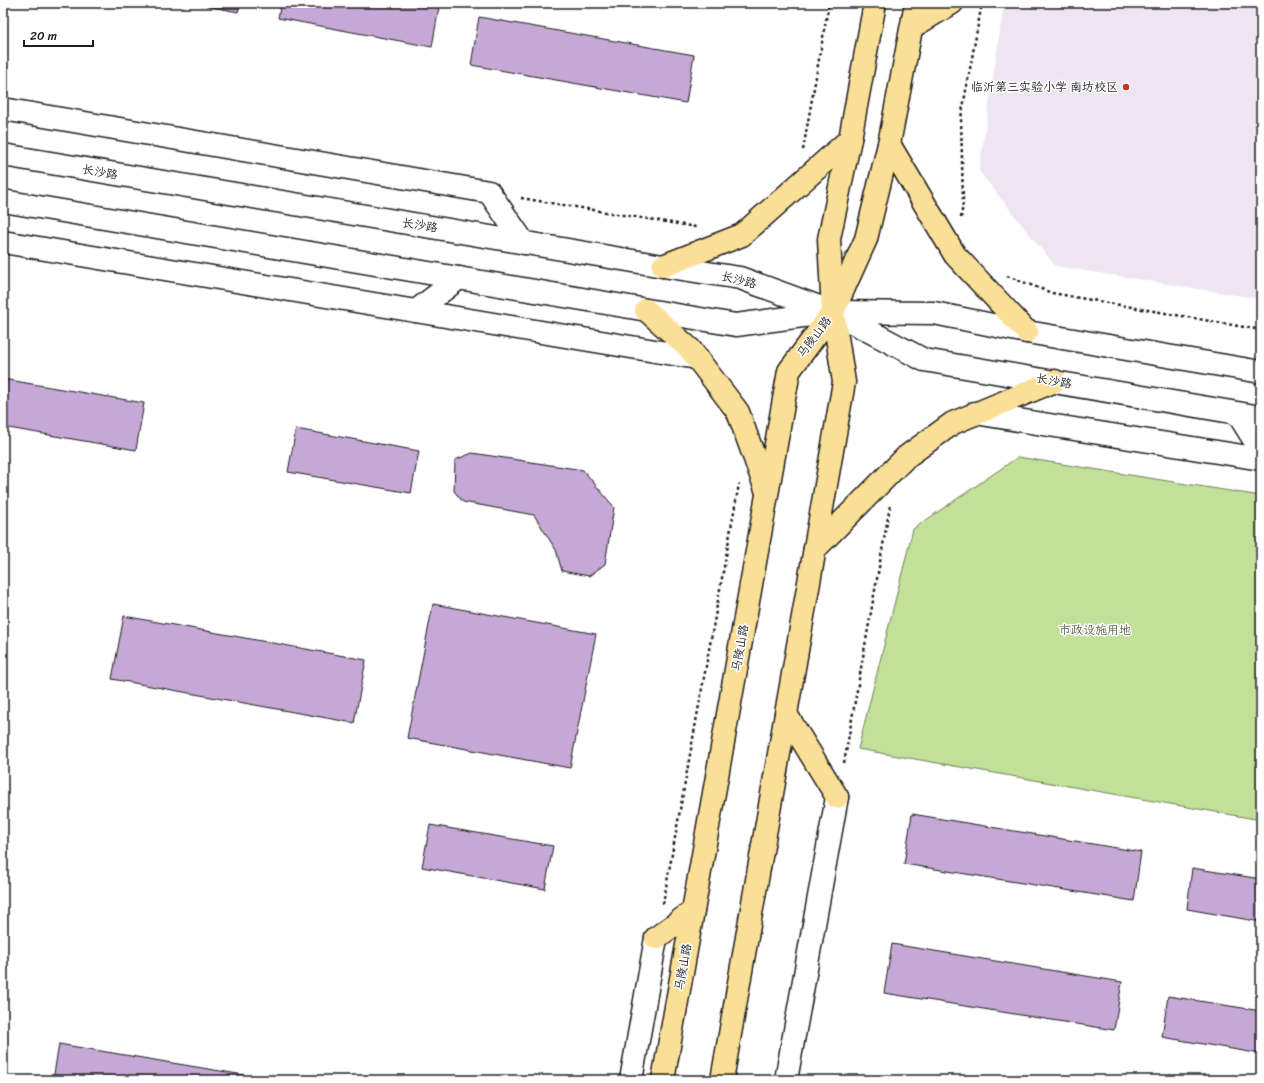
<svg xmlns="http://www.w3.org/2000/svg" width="1264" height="1083" viewBox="0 0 1264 1083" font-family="Sriracha,'LXGW WenKai TC',sans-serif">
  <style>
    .built { fill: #eee5f2 }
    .green { fill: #c2e098; stroke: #6f7e5a }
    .building { fill: #c5a8d5; stroke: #1c1c1c }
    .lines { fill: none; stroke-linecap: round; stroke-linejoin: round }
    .secondary-casing { stroke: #1c1c1c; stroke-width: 25 }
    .primary-casing { stroke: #1c1c1c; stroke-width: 25 }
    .path { stroke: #1c1c1c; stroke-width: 2.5; stroke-dasharray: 3 3; stroke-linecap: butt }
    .secondary { stroke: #fff; stroke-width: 22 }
    .primary { stroke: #fbdf96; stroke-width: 22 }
    .poi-dot { fill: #c8321e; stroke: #fff; stroke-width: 1.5 }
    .labels { text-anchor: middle; stroke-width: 3; stroke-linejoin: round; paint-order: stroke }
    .poi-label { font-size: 12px; fill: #1c1c1c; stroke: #fff; text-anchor: end }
    .street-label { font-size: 12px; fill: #1c1c1c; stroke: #fff }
    .park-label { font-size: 12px; fill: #566147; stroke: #fff }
  </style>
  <rect width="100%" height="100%" fill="#fff"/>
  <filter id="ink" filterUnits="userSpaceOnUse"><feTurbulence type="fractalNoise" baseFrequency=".025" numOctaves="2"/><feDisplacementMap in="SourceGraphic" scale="8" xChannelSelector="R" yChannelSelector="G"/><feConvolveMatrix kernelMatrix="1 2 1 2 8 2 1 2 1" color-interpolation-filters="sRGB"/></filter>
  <g filter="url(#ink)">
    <path class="built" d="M 1004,3 L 1261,3 L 1261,299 L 1055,266 L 979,171 Z"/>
    <path class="green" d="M 1018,457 L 1261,496 L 1261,820 L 858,749 L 913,529 Z"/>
    <g class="building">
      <path d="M 192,3 L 240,3 L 238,12 Z"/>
      <path d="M 281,3 L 421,3 L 439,7 L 432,47 L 278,18 Z"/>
      <path d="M 479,17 L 694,55 L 686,103 L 471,65 Z"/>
      <path d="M 3,379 L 144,403 L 136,450 L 3,427 Z"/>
      <path d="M 296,429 L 419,451 L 411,493 L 288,472 Z"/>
      <path d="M 472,453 L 583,470 L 614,507 L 605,564 L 589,576 L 562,571 L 556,550 L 534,515 L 463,502 L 454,491 L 455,460 Z"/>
      <path d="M 433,604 L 596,634 L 570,768 L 407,738 Z"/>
      <path d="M 124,616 L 366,660 L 354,723 L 112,679 Z"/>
      <path d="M 912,814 L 1141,852 L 1134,901 L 904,864 Z"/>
      <path d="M 430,825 L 553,846 L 545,889 L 422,867 Z"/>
      <path d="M 1192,868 L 1261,879 L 1261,922 L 1187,909 Z"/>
      <path d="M 892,944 L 1122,982 L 1114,1030 L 884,993 Z"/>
      <path d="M 1168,996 L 1261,1011 L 1261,1054 L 1162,1037 Z"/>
      <path d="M 59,1044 L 244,1075 L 243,1080 L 53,1080 Z"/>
      <path d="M 868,1076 L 895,1080 L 867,1080 Z"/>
    </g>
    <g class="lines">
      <g class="secondary-casing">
        <g id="secondary">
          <path d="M 3,109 L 489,192 L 524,243"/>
          <path d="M 3,155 L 663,266 L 740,278 L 833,312 L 924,360 L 1261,417"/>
          <path d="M 3,201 L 736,325 L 833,312 L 934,313 L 1027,332 L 1261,372"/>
          <path d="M 3,242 L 697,358"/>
          <path d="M 416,311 L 459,278"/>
          <path d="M 975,413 L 1261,459"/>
          <path d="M 1238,414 L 1261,451"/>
          <path d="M 631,1080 L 656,938"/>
          <path d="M 786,1080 L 837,797"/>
        </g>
      </g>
      <g class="primary-casing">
        <g id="primary">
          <path d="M 912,27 L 952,3"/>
          <path d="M 889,144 L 955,255 L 1027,332"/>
          <path d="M 663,266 L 742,235 L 850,139"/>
          <path d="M 646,310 L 690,349 L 738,412 L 767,492"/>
          <path d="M 815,549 L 906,457 L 953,423 L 1055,381"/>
          <path d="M 786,714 L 837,797"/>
          <path d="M 656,938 L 693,911"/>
          <path d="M 663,1080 L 789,371 L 833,312 L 866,239 L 889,144 L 916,3"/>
          <path d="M 722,1080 L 844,382 L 833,312 L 829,239 L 850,139 L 875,3"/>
        </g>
      </g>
      <g class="path">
        <path d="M 803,150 L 829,3"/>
        <path d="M 521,198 L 696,227"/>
        <path d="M 961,218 L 963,203 L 961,118 L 982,3"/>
        <path d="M 1007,276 L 1052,293 L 1261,330"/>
        <path d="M 844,763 L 890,506"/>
        <path d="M 663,904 L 739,484"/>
      </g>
      <use href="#secondary" class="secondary"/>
      <use href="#primary" class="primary"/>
    </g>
  </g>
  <circle class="poi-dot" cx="1126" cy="87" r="4"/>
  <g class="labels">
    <g class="poi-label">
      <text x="1118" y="91">临沂第三实验小学 南坊校区</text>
    </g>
    <g class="street-label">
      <text transform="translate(100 172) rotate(10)" y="4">长沙路</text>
      <text transform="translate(420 225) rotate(9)" y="4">长沙路</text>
      <text transform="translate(739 280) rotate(14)" y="4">长沙路</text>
      <text transform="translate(814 337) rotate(-53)" y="4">马陵山路</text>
      <text transform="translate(1054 381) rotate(10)" y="4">长沙路</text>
      <text transform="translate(740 648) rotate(-80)" y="4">马陵山路</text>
      <text transform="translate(683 967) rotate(-80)" y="4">马陵山路</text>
    </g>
    <g class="park-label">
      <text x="1095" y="634">市政设施用地</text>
    </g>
  </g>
  <rect width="1264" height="1083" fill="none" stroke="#fff" stroke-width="16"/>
  <rect x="8" y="8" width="1248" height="1067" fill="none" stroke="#1c1c1c" stroke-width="1.5" filter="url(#ink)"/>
  <path d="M24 40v6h69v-6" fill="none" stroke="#1c1c1c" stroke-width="2"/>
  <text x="30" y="40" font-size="12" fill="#1c1c1c" stroke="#ffffff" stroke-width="3" paint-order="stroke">20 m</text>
</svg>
